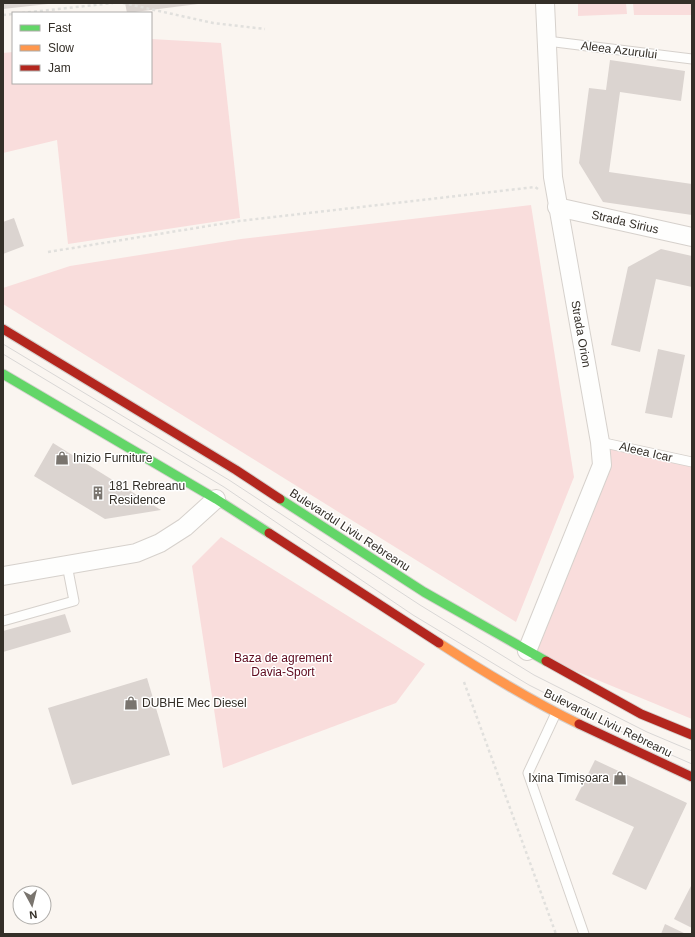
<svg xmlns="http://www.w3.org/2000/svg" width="695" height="937" viewBox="0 0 695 937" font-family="Arial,sans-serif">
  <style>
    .green { fill: #f9dddc }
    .building { fill: #dbd4d0 }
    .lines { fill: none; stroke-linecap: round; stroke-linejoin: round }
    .lane-casing { stroke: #d6d1cc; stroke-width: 11 }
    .street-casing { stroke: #d6d1cc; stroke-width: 20 }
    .fast-casing { stroke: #d5d1ce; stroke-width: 11 }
    .slow-casing { stroke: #d5d1ce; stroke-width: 11 }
    .jam-casing { stroke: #d5d1ce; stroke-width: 11 }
    .path { stroke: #e1e0dd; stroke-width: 2.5; stroke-dasharray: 3 3; stroke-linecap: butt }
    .lane { stroke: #fefefd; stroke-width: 9 }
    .street { stroke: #fefefd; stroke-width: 18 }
    .fast { stroke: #63d668; stroke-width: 9 }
    .slow { stroke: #ff974d; stroke-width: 9 }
    .jam { stroke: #b3261e; stroke-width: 9 }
    .tram { stroke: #d9d7d6; stroke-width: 1 }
    .labels { text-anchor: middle; stroke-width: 3; stroke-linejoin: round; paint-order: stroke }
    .street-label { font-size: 12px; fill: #342f28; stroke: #fff }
    .poi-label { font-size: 12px; fill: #342f28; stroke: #fff; text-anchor: start }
    .park-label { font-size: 12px; fill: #5d091d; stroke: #fff }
  </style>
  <rect width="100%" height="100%" fill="#faf5f0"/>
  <g class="green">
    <path d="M 578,3 L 626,3 L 627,14 L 578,16 Z"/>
    <path d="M 633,3 L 692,3 L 692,15 L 634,15 Z"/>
    <path d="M 151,39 L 221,43 L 240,218 L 68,244 L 57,140 L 3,153 L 3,53 L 13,52 L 13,83 L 151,83 Z"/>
    <path d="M 531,205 L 574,477 L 516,622 L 3,304 L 3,288 L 70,266 L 241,239 Z"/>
    <path d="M 600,442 L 692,462 L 692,719 L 527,651 Z"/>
    <path d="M 221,537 L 425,664 L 396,703 L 223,768 L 192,566 Z"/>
  </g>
  <g class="building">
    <path d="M 3,3 L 48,3 L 48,4 L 3,9 Z"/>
    <path d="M 125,3 L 198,3 L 198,4 L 127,13 Z"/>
    <path d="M 610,60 L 685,71 L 681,101 L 620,92 L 609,172 L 692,184 L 692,215 L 603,202 L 579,163 L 589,88 L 606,90 Z"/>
    <path d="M 14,218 L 24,246 L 3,254 L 3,222 Z"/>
    <path d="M 661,249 L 692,256 L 692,287 L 656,279 L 640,352 L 611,345 L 628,267 Z"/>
    <path d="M 658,349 L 685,355 L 672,418 L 645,413 Z"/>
    <path d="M 53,443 L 161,510 L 105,519 L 34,476 Z"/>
    <path d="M 65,614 L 71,632 L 3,652 L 3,631 Z"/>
    <path d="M 147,678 L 170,755 L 72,785 L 48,708 Z"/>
    <path d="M 595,760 L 687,803 L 646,890 L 612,874 L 634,827 L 575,800 Z"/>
    <path d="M 692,884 L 692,928 L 674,919 Z"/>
    <path d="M 665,924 L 686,934 L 661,934 Z"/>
  </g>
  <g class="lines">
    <g class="lane-casing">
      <g id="lane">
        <path d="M 547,41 L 692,59"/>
        <path d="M 600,442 L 692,462"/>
        <path d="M 3,621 L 74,601 L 67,565"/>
        <path d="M 556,713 L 528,773 L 584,934"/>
      </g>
    </g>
    <g class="street-casing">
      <g id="street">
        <path d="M 557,207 L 692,237"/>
        <path d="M 3,576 L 136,553 L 160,543 L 185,527 L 216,499"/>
        <path d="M 527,651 L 602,465 L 600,442 L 553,177 L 545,3"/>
      </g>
    </g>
    <g class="fast-casing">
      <g id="fast">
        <path d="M 3,374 L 216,499 L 269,533"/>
        <path d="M 280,499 L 424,592 L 546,661"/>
      </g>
    </g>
    <g class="slow-casing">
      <path id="slow" d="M 439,643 C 484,672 531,701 579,724"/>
    </g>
    <g class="jam-casing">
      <g id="jam">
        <path d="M 3,329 L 236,470 L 280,499"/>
        <path d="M 269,533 L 439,643"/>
        <path d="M 546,661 L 641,714 L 692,735"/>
        <path d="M 579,724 L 692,777"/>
      </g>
    </g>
    <g class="path">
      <path d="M 123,3 L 213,23 L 265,29"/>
      <path d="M 22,13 L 113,3"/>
      <path d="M 3,15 L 13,14"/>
      <path d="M 48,252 L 239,221 L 535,187 L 538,189"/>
      <path d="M 464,682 L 556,934"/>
    </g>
    <use href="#lane" class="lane"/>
    <use href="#street" class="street"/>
    <use href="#fast" class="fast"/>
    <use href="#slow" class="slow"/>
    <use href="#jam" class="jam"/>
    <g class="tram">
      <path d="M 3,344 L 229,480 L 420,605 L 534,675 L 647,732 L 692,751"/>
      <path d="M 3,354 L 224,487 L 413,615 L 529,685 L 642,742 L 692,764"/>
    </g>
  </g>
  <defs>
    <g id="shop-bare" transform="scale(1.08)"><path d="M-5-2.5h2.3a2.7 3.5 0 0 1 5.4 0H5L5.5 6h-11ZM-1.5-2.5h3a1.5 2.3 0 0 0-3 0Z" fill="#79746e" stroke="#fff" stroke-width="2.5" paint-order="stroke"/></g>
    <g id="building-bare" transform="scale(1.08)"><path d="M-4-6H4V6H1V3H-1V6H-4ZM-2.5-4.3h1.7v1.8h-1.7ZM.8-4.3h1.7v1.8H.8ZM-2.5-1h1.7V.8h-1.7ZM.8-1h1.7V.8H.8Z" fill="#79746e" stroke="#fff" stroke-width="2.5" paint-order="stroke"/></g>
  </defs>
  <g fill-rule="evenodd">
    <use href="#shop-bare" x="62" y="458"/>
    <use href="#building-bare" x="98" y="493"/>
    <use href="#shop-bare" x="131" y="703"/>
    <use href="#shop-bare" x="620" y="778"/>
  </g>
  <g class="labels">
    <g class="street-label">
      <text transform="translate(619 50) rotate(7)" y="4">Aleea Azurului</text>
      <text transform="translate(625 222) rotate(13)" y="4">Strada Sirius</text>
      <text transform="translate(581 334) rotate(80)" y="4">Strada Orion</text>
      <text transform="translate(646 452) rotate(13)" y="4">Aleea Icar</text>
      <text transform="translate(350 530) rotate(33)" y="4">Bulevardul Liviu Rebreanu</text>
      <text transform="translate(608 723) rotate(26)" y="4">Bulevardul Liviu Rebreanu</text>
    </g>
    <g class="poi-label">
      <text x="73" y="462">Inizio Furniture</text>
      <text x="109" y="490">181 Rebreanu<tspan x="109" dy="14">Residence</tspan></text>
      <text x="142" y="707">DUBHE Mec Diesel</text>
      <text x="609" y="782" text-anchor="end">Ixina Timișoara</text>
    </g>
    <g class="park-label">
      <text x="283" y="662">Baza de agrement<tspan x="283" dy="14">Davia-Sport</tspan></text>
    </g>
  </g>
  <rect width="695" height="937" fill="none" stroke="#342f28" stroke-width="8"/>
  <rect x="12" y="12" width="140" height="72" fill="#ffffff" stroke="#aeaca9"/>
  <rect x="20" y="25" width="20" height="6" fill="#63d668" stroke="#aeaca9"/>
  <text x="48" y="32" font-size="12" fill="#342f28">Fast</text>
  <rect x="20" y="45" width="20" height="6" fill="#ff974d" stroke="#aeaca9"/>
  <text x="48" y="52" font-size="12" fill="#342f28">Slow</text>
  <rect x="20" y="65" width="20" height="6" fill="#b3261e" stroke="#aeaca9"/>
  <text x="48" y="72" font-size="12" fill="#342f28">Jam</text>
  <g transform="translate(32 905) rotate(173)"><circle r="19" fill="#ffffff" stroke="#aeaca9"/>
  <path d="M0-3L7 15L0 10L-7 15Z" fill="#79746e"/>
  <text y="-6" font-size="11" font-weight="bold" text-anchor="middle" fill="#342f28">N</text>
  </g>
</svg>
